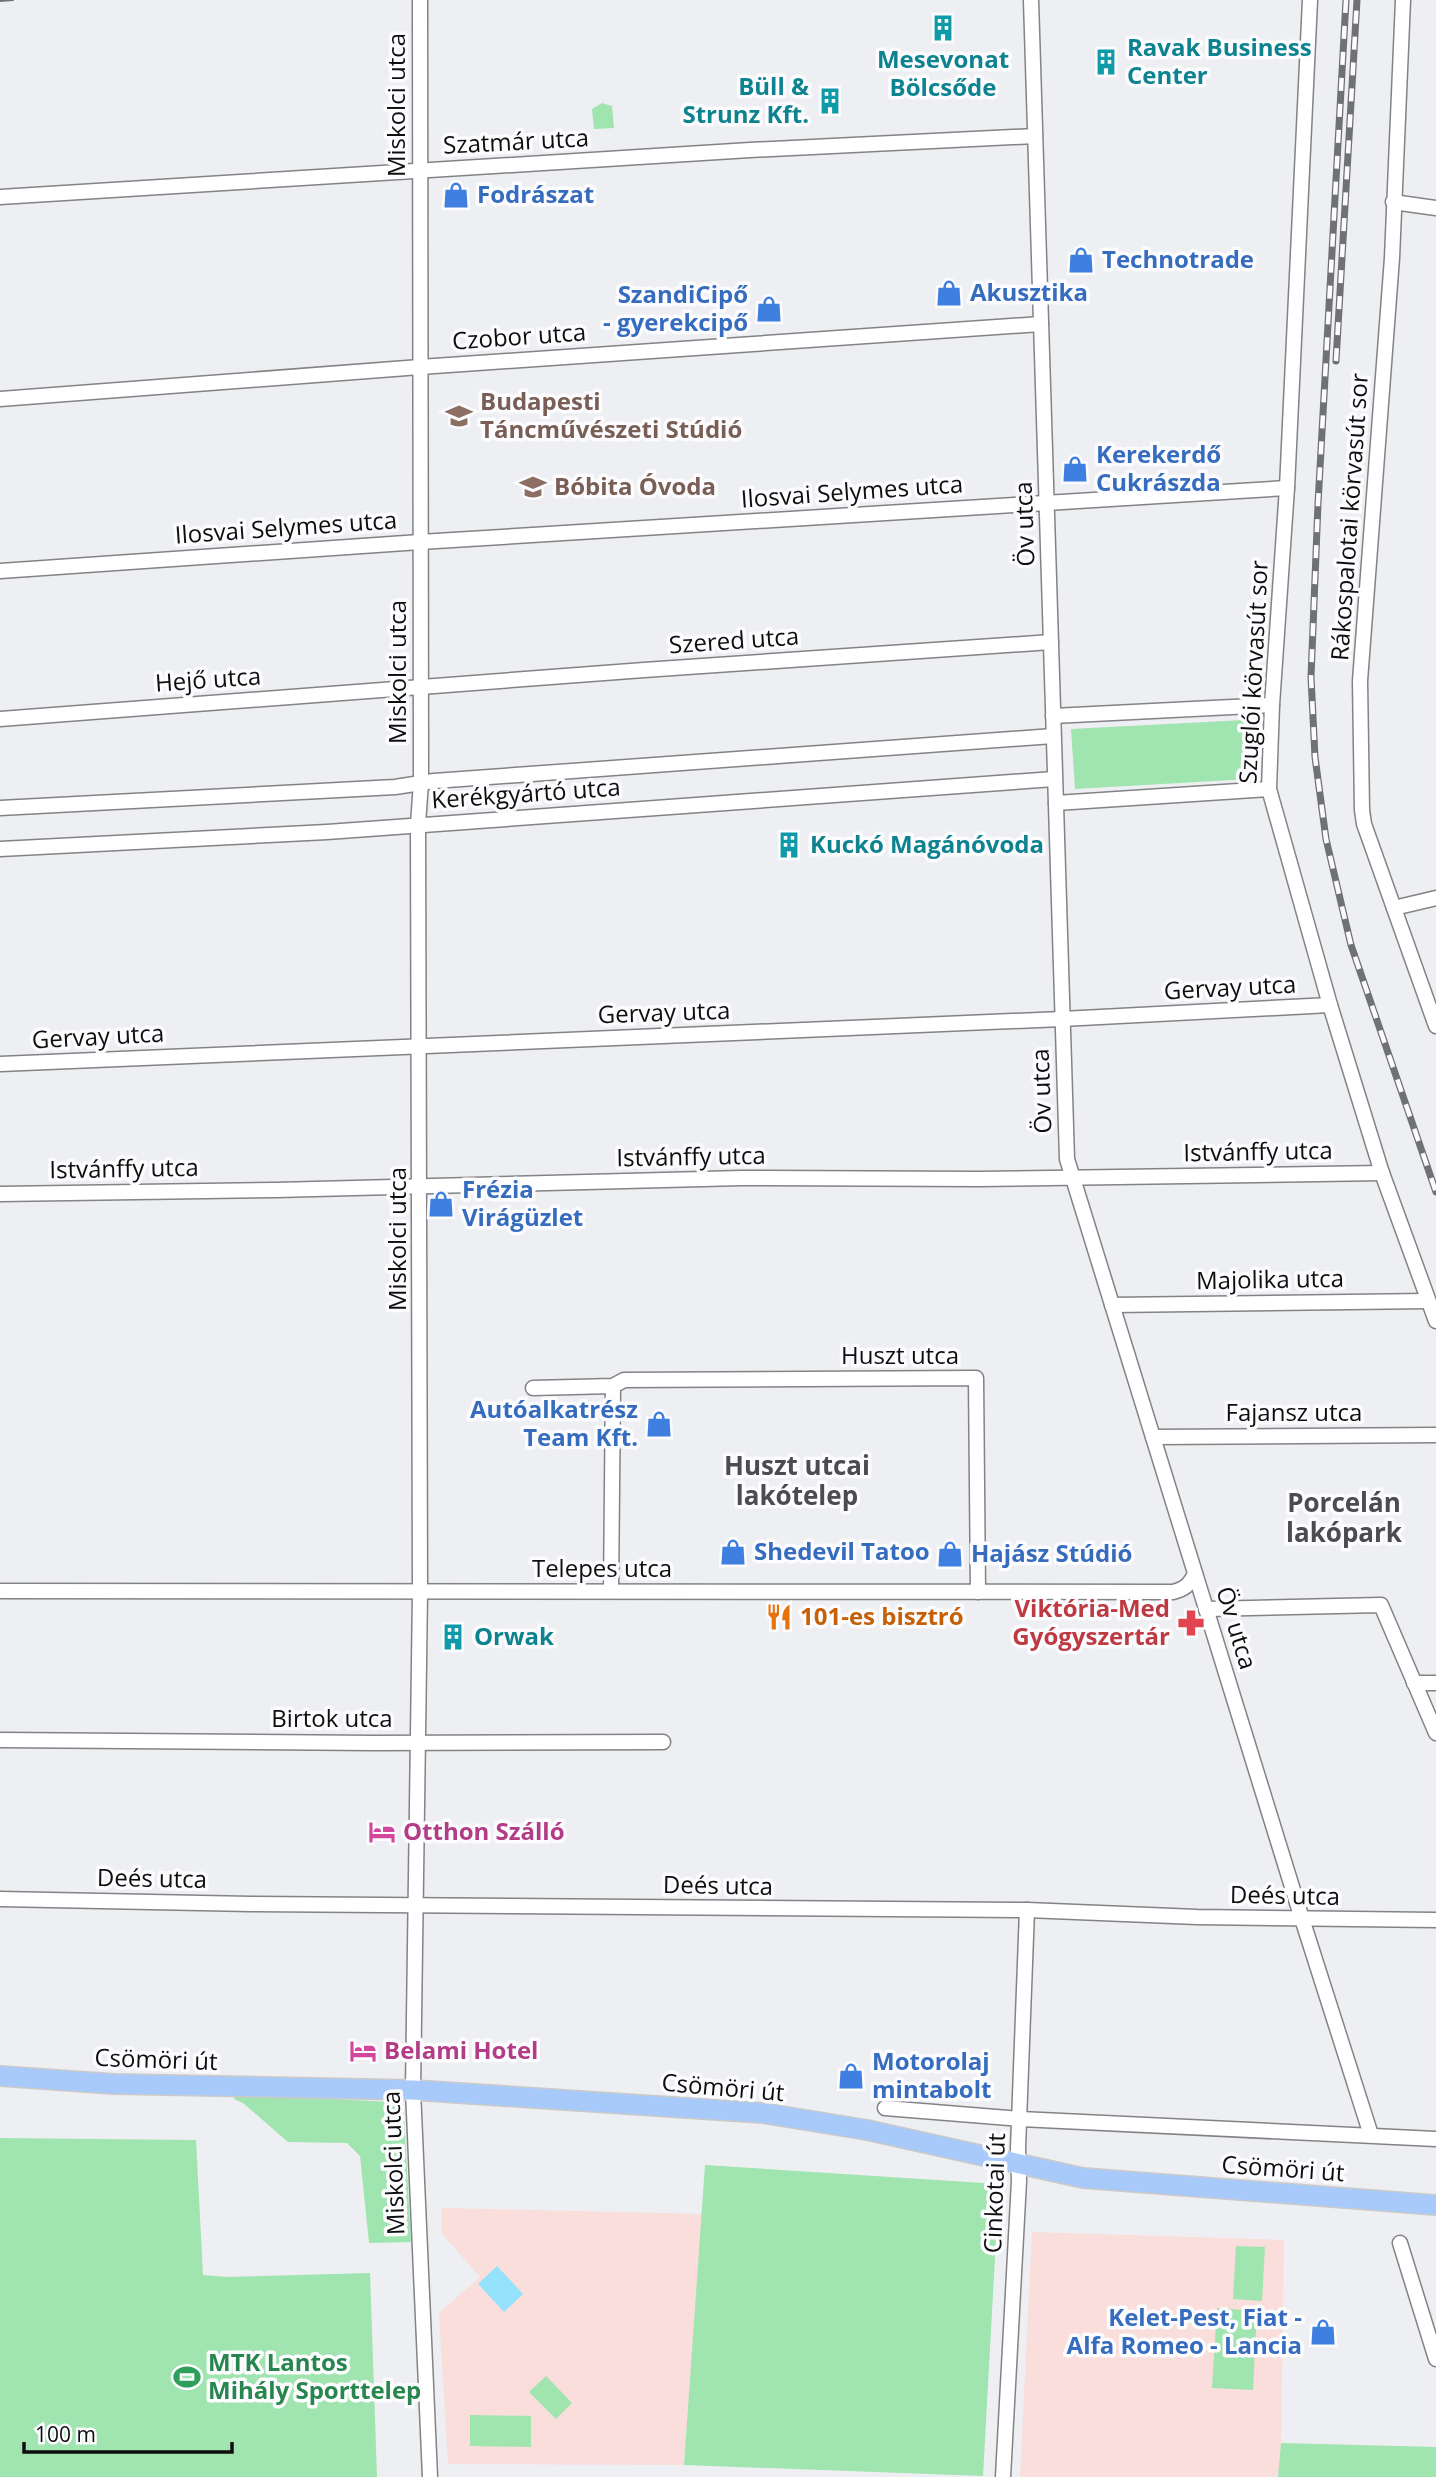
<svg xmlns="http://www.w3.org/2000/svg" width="1436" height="2477" viewBox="0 0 1436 2477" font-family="'Open Sans',sans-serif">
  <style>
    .education { fill: #f9dedb }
    .green { fill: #a0e4af }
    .water { fill: #94e2fb }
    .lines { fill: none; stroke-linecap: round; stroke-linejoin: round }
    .minor-casing { stroke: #838386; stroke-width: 17 }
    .major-casing { stroke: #cacaca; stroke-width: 22 }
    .minor { stroke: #fff; stroke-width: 14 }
    .major { stroke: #a8cafb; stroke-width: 19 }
    .tram { stroke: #707173; stroke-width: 2 }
    .rail-casing { stroke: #707173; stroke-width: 7 }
    .rail { stroke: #fcfcff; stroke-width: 4.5; stroke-dasharray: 13; stroke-linecap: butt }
    .labels { text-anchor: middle; stroke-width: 7; stroke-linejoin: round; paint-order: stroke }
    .culture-label { font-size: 24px; font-weight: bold; fill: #0d838f; stroke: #fcfcff; text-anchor: start }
    .street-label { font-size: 24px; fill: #0e0e0f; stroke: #fcfcff }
    .shop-label { font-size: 24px; font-weight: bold; fill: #366cbe; stroke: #fcfcff; text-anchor: start }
    .education-label { font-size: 24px; font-weight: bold; fill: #785e54; stroke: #fcfcff; text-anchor: start }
    .health-label { font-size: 24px; font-weight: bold; fill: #be3a42; stroke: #fcfcff; text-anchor: end }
    .food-label { font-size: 24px; font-weight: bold; fill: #c56008; stroke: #fcfcff; text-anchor: start }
    .hotel-label { font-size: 24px; font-weight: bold; fill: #b23c85; stroke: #fcfcff; text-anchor: start }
    .leisure-label { font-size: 24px; font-weight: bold; fill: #27864d; stroke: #fcfcff; text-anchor: start }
    .neighbourhood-label { font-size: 26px; font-weight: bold; fill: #4c4c4f; stroke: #fcfcff }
  </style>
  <rect width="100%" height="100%" fill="#eeeff2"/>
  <g class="education">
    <path d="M 441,2208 L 703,2214 L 684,2465 L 448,2464 L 439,2313 L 480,2277 L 442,2234 Z"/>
    <path d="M 1032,2232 L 1284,2240 L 1281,2443 L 1278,2477 L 1020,2477 Z"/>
  </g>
  <g class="green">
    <path d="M 602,103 L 612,106 L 614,128 L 594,129 L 592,109 Z"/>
    <path d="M 1245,720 L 1249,779 L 1075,789 L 1071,729 Z"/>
    <path d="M 240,2094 L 390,2102 L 402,2106 L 404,2116 L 411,2242 L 369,2243 L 360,2156 L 347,2143 L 288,2142 L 243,2103 L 234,2099 L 235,2096 Z"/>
    <path d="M 0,2138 L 196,2140 L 203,2275 L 227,2277 L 370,2273 L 377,2477 L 0,2477 Z"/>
    <path d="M 705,2165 L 999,2184 L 983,2476 L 684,2465 Z"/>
    <path d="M 1236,2246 L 1265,2247 L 1262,2301 L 1233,2299 Z"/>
    <path d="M 1217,2308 L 1257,2311 L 1253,2390 L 1212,2388 Z"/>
    <path d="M 546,2376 L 572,2403 L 556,2419 L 529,2392 Z"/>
    <path d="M 470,2415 L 531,2416 L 531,2447 L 470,2446 Z"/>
    <path d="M 1281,2443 L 1436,2447 L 1436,2477 L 1278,2477 Z"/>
  </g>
  <path class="water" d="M 497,2266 L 523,2294 L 504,2312 L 478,2284 Z"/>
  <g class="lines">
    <g class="minor-casing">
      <g id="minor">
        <path d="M 420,0 L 421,782 L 418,824 L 420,1592 L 413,2090 L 430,2477"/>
        <path d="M 1031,0 L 1067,1159 L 1297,1903 L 1371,2135"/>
        <path d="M 1310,0 L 1287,488 L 1272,705 L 1269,789 L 1330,1005 L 1382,1173 L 1436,1321"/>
        <path d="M 1403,0 L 1392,258 L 1360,681 L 1362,810 L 1364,824 L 1436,1026"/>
        <path d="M 0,197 L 750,150 L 1035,136"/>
        <path d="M 1393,202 L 1436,208"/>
        <path d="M 0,399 L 420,367 L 1041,324"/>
        <path d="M 0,571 L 420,542 L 1287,488"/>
        <path d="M 1053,716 L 1272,705"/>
        <path d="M 0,719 L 644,670 L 1051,642"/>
        <path d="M 1056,803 L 1269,789"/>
        <path d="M 0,808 L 395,787 L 434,781 L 1053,736"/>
        <path d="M 0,849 L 327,832 L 1054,779"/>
        <path d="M 1394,908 L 1436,898"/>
        <path d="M 0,1064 L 1062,1019 L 1330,1005"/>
        <path d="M 0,1194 L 276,1190 L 742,1178 L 978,1179 L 1382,1173"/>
        <path d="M 1112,1305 L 1428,1301"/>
        <path d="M 533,1388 L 613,1386 L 624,1380 L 976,1378 L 978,1592"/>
        <path d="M 1153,1437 L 1436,1435"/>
        <path d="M 0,1591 L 1173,1592 C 1185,1589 1189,1585 1195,1574"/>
        <path d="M 611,1591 L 613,1386"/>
        <path d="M 1206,1609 L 1381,1605 L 1436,1733"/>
        <path d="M 1414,1683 L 1436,1683"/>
        <path d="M 0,1740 L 373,1743 L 663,1742"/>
        <path d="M 0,1899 L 251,1904 L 1027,1910 L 1197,1917 L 1436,1920"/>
        <path d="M 885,2108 L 1020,2119 L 1436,2139"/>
        <path d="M 1400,2243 L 1436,2359"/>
        <path d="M 1003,2477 L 1019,2181 L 1018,2148 L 1027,1910"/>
      </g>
    </g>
    <g class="major-casing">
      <path id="major" d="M 0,2076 L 114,2084 L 413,2090 L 763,2113 L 867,2130 L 1083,2178 L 1436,2205"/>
    </g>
    <use href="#minor" class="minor"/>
    <use href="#major" class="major"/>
    <path class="tram" d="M 0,1 L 13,0"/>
    <g class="rail-casing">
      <g id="rail">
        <path d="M 1346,0 L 1318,504 L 1311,677 L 1315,757 L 1326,839 L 1351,945 L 1436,1192"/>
        <path d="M 1336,361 L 1357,0"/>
      </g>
    </g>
    <use href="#rail" class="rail"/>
  </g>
  <defs>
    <g id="building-bare" transform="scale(2.1)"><path d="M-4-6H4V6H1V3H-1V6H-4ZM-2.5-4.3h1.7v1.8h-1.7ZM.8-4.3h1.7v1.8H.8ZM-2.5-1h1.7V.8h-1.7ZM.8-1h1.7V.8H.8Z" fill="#0f9aa8" stroke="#fcfcff" stroke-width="2.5" paint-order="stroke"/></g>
    <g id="shop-bare" transform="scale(2.1)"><path d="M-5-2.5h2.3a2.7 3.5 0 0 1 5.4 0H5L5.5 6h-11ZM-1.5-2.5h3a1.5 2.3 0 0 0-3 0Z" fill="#3f7fe0" stroke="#fcfcff" stroke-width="2.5" paint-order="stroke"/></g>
    <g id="school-bare" transform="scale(2.1)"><path d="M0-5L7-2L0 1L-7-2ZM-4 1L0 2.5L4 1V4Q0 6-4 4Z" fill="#8d6e63" stroke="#fcfcff" stroke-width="2.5" paint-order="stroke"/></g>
    <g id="restaurant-bare" transform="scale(2.1)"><path d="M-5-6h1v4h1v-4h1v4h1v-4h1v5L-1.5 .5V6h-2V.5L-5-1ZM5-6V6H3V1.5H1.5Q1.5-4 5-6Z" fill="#e8710a" stroke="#fcfcff" stroke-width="2.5" paint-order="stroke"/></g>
    <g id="pharmacy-bare" transform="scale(2.1)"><path d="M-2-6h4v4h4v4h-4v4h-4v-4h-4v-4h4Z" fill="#e0444e" stroke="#fcfcff" stroke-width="2.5" paint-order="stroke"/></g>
    <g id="hotel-bare" transform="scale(2.1)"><path d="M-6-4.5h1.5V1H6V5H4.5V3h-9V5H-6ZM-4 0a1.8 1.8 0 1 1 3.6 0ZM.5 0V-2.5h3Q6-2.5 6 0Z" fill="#d1479c" stroke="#fcfcff" stroke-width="2.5" paint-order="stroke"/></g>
    <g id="stadium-bare" transform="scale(2.1)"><path d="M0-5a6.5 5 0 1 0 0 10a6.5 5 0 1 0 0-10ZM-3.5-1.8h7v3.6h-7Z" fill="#2e9e5b" stroke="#fcfcff" stroke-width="2.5" paint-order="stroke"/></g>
  </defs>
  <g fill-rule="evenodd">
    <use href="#building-bare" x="943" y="28"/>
    <use href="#building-bare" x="1106" y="62"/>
    <use href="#building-bare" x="830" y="101"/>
    <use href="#shop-bare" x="456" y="195"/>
    <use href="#shop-bare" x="1081" y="260"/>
    <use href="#shop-bare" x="949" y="293"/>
    <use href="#shop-bare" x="769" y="309"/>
    <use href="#school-bare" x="459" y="416"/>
    <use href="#shop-bare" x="1075" y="469"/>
    <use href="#school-bare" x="533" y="487"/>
    <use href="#building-bare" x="789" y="845"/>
    <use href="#shop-bare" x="441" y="1204"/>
    <use href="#shop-bare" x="659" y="1424"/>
    <use href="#shop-bare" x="733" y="1552"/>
    <use href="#shop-bare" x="950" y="1554"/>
    <use href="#restaurant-bare" x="779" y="1617"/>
    <use href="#pharmacy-bare" x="1191" y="1623"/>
    <use href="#building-bare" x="453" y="1637"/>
    <use href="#hotel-bare" x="382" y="1832"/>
    <use href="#hotel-bare" x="363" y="2051"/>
    <use href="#shop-bare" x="851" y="2076"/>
    <use href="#shop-bare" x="1323" y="2332"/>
    <use href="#stadium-bare" x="187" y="2377"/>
  </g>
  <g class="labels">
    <g class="culture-label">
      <text x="1127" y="56">Ravak Business<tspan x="1127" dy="28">Center</tspan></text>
      <text x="943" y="68" text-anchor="middle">Mesevonat<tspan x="943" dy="28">Bölcsőde</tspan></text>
      <text x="809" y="95" text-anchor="end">Büll &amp;<tspan x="809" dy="28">Strunz Kft.</tspan></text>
      <text x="810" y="853">Kuckó Magánóvoda</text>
      <text x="474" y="1645">Orwak</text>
    </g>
    <g class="street-label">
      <text transform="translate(397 105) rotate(-90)" y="8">Miskolci utca</text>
      <text transform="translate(516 142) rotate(-3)" y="8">Szatmár utca</text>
      <text transform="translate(519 337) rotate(-4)" y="8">Czobor utca</text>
      <text transform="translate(852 492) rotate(-4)" y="8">Ilosvai Selymes utca</text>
      <text transform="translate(1350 517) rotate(-86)" y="8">Rákospalotai körvasút sor</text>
      <text transform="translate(1025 524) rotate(-92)" y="8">Öv utca</text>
      <text transform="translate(286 528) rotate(-4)" y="8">Ilosvai Selymes utca</text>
      <text transform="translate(734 641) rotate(-4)" y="8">Szered utca</text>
      <text transform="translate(398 672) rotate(-90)" y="8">Miskolci utca</text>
      <text transform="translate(1254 672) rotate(-87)" y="8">Szuglói körvasút sor</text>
      <text transform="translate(208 680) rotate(-4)" y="8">Hejő utca</text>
      <text transform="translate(526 794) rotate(-4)" y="8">Kerékgyártó utca</text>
      <text transform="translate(1230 988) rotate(-3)" y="8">Gervay utca</text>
      <text transform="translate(664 1013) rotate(-2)" y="8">Gervay utca</text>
      <text transform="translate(98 1037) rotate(-3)" y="8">Gervay utca</text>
      <text transform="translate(1042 1091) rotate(-92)" y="8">Öv utca</text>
      <text transform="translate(1258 1152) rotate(-1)" y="8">Istvánffy utca</text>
      <text transform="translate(691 1157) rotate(-1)" y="8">Istvánffy utca</text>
      <text transform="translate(124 1169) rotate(-1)" y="8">Istvánffy utca</text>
      <text transform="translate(398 1239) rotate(-90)" y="8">Miskolci utca</text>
      <text transform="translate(1270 1280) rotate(-1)" y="8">Majolika utca</text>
      <text x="900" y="1364">Huszt utca</text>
      <text x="1294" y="1421">Fajansz utca</text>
      <text x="602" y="1577">Telepes utca</text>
      <text transform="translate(1236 1628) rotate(73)" y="8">Öv utca</text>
      <text x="332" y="1727">Birtok utca</text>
      <text transform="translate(152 1879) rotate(1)" y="8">Deés utca</text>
      <text transform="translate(718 1886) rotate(1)" y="8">Deés utca</text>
      <text transform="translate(1285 1896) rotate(1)" y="8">Deés utca</text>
      <text transform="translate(156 2060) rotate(2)" y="8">Csömöri út</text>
      <text transform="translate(723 2088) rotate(5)" y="8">Csömöri út</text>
      <text transform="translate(394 2163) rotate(-92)" y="8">Miskolci utca</text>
      <text transform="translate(1283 2169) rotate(4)" y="8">Csömöri út</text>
      <text transform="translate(995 2193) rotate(-88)" y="8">Cinkotai út</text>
    </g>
    <g class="shop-label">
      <text x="477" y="203">Fodrászat</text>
      <text x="1102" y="268">Technotrade</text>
      <text x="970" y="301">Akusztika</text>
      <text x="748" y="303" text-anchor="end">SzandiCipő<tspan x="748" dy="28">- gyerekcipő</tspan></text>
      <text x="1096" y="463">Kerekerdő<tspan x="1096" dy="28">Cukrászda</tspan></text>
      <text x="462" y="1198">Frézia<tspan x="462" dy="28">Virágüzlet</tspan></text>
      <text x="638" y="1418" text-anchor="end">Autóalkatrész<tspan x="638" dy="28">Team Kft.</tspan></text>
      <text x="754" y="1560">Shedevil Tatoo</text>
      <text x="971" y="1562">Hajász Stúdió</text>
      <text x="872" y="2070">Motorolaj<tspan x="872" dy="28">mintabolt</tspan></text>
      <text x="1302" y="2326" text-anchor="end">Kelet-Pest, Fiat -<tspan x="1302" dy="28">Alfa Romeo - Lancia</tspan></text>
    </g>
    <g class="education-label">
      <text x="480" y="410">Budapesti<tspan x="480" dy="28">Táncművészeti Stúdió</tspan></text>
      <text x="554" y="495">Bóbita Óvoda</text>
    </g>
    <g class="health-label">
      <text x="1170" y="1617">Viktória-Med<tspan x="1170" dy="28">Gyógyszertár</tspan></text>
    </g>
    <g class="food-label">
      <text x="800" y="1625">101-es bisztró</text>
    </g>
    <g class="hotel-label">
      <text x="403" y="1840">Otthon Szálló</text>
      <text x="384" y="2059">Belami Hotel</text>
    </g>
    <g class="leisure-label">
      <text x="208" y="2371">MTK Lantos<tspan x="208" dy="28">Mihály Sporttelep</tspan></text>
    </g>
    <g class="neighbourhood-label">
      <text x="797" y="1475">Huszt utcai<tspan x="797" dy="30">lakótelep</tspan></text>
      <text x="1344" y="1512">Porcelán<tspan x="1344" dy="30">lakópark</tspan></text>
    </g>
  </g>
  <path d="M24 2442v10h208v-10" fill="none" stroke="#0e0e0f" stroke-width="3.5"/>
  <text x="35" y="2442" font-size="21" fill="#0e0e0f" stroke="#fcfcff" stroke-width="5" paint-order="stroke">100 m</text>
</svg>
